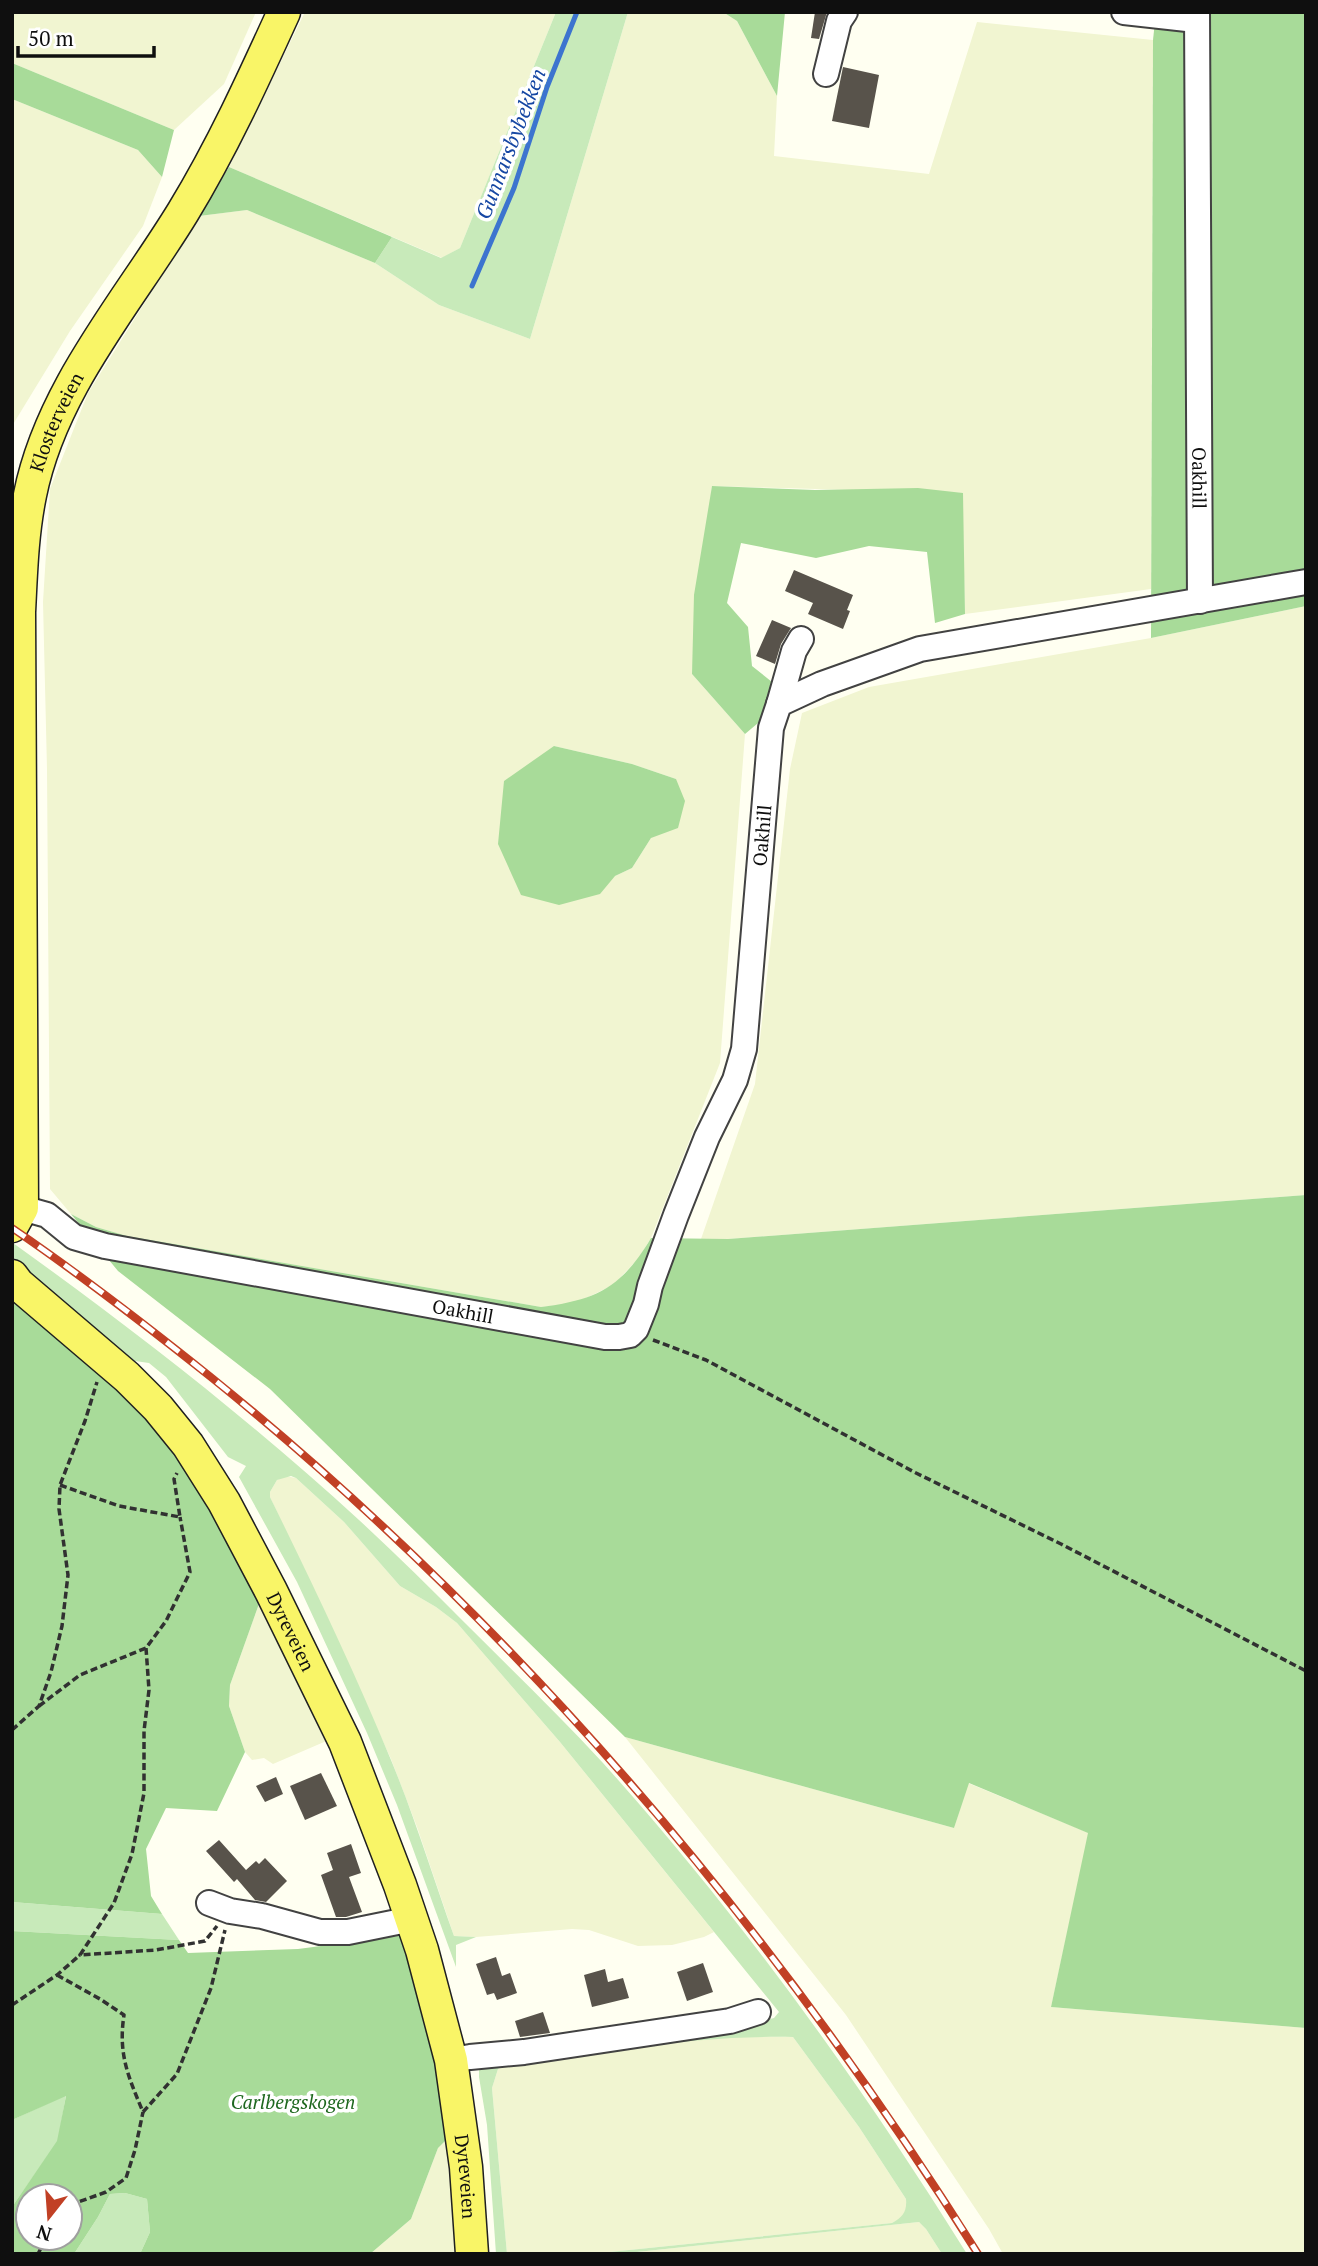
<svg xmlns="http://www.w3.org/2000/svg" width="1318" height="2266" viewBox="0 0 1318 2266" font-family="'PT Serif',serif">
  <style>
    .farmland { fill: #f1f5d1; fill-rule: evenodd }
    .green { fill: #c8eaba }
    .forest { fill: #a8db99; fill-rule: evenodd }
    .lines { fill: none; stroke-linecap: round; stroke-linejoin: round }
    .stream { stroke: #3c74cf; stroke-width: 5 }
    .building { fill: #58534b }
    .minor-casing { stroke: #424242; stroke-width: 28 }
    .major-casing { stroke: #202020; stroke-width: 35 }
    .path { stroke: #313131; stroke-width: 3.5; stroke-dasharray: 7 3.5; stroke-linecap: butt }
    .minor { stroke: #fff; stroke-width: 24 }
    .major { stroke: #f9f567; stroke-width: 32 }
    .rail-casing { stroke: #c14025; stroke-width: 8 }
    .rail { stroke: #fff; stroke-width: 5; stroke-dasharray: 16; stroke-linecap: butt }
    .labels { text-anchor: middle; stroke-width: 7; stroke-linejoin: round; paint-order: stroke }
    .street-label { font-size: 19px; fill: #0f0f0f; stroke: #fff }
    .park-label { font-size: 19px; font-style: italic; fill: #1e681f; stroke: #fff }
    .water-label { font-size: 21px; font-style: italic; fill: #1647a3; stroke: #fff }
  </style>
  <rect width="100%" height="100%" fill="#fffff1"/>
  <g class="farmland">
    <path d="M 12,12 L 256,12 L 224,84 L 174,130 L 12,63 Z"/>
    <path d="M 305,12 L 556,12 L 460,248 L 442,258 L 229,167 Z"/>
    <path d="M 628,12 L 723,12 L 737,21 L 777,96 L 774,156 L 929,174 L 977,22 L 1153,40 L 1151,589 L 965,614 L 962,493 L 712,486 L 692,674 L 745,734 L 720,1063 L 651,1238 L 638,1259 L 613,1285 L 576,1303 L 541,1307 L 127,1236 L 96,1227 L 71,1214 L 50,1189 L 47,769 L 43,602 L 50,489 L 88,393 L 199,216 L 247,210 L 375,263 L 439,305 L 530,339 ZM 554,746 L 632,764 L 676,779 L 651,838 L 632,868 L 615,876 Z"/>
    <path d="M 12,99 L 138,150 L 162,177 L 143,226 L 70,331 L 12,426 Z"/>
    <path d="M 1306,606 L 1306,1195 L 728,1239 L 701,1239 L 755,1084 L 790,769 L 802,713 L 869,687 L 1151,638 Z"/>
    <path d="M 285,1476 L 296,1478 L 344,1522 L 400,1586 L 436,1607 L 457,1623 L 560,1742 L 714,1932 L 704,1937 L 672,1945 L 638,1946 L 589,1930 L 572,1929 L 476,1937 L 454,1936 L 417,1827 L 391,1759 L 270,1497 L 270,1492 L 277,1480 Z"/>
    <path d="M 260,1601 L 331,1739 L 273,1764 L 264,1758 L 252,1760 L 245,1752 L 229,1706 L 230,1685 Z"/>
    <path d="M 625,1737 L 954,1828 L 968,1783 L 1089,1833 L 1051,2007 L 1306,2028 L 1306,2254 L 1003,2254 L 989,2229 L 846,2015 Z"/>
    <path d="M 754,2036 L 793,2037 L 859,2127 L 906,2199 L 907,2207 L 902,2218 L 892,2223 L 590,2254 L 507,2254 L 492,2088 L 498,2069 L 503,2065 L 682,2041 Z"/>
    <path d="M 448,2138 L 455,2254 L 370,2254 L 411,2219 L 438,2148 Z"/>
    <path d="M 919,2222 L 926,2229 L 942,2254 L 618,2254 Z"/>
  </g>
  <g class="green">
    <path d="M 556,12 L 628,12 L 530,339 L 439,305 L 375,263 L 392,237 L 441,258 L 460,248 Z"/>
    <path d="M 13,1243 C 133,1329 250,1420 359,1520 C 395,1553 430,1588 465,1623 C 511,1669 559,1715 603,1763 C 738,1913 860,2082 967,2254 L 942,2254 L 926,2229 L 919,2222 L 618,2254 L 590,2254 L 892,2223 C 903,2217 907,2212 906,2199 L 859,2127 L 793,2037 C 696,2035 600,2052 503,2065 L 498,2069 L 492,2088 L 507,2254 L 496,2254 L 487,2125 L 479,2077 L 479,2070 L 482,2065 L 752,2024 L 774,2018 L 779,2012 L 560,1742 L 457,1623 L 436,1607 L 400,1586 L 344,1522 L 296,1478 L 291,1476 L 277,1480 L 270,1492 L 270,1497 C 312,1583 354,1670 391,1760 C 415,1818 433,1877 454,1936 L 476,1937 L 456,1945 L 456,1967 L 397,1805 L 367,1733 L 297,1582 L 239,1477 L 246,1466 L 228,1457 L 166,1377 L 149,1363 L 121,1359 L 15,1262 L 12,1252 Z"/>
    <path d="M 12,1902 L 162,1914 L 179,1940 L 12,1931 Z"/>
    <path d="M 66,2095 L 58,2141 L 14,2204 L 12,2205 L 12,2120 Z"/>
    <path d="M 125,2193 L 147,2199 L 150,2232 L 140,2254 L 74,2254 L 98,2217 L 110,2194 Z"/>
  </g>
  <g class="forest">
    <path d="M 723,12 L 785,12 L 777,96 L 737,21 Z"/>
    <path d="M 1156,12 L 1306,12 L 1306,606 L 1151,638 L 1153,40 Z"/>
    <path d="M 12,63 L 174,130 L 162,177 L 138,150 L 12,99 Z"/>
    <path d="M 229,167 L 392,237 L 375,263 L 247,210 L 199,216 Z"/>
    <path d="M 712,486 L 815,490 L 918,488 L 963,493 L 965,614 L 935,623 L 927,552 L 869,546 L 816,558 L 741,543 L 727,603 L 748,627 L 752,666 L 772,682 L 770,713 L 745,734 L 692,674 L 694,595 Z"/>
    <path d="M 554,746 L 632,764 L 676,779 L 685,801 L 678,828 L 651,838 L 632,868 L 615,876 L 600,894 L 559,905 L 521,895 L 498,844 L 504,781 Z"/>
    <path d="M 1306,1195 L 1306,2028 L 1051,2007 L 1088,1833 L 969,1783 L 954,1828 L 625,1737 L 270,1389 L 118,1271 L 71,1214 L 96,1227 L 127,1236 L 541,1307 C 597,1300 622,1287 651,1238 L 728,1239 Z"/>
    <path d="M 12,1288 L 159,1421 L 211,1494 L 260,1601 L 230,1685 L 229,1706 L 245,1752 L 217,1811 L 166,1808 L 146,1849 L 151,1896 L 162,1914 L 12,1902 Z"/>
    <path d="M 12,1931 L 179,1940 L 188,1953 L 298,1949 L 405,1935 L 443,2070 L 448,2138 L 438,2148 L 411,2219 L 370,2254 L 140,2254 L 150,2232 L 147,2199 L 125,2193 L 110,2194 L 98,2217 L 74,2254 L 12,2254 L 12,2205 L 14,2204 L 57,2141 L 66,2096 L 12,2120 ZM 28,2196 L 70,2196 L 70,2238 L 28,2238 Z"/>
  </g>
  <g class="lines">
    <path class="stream" d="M 472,286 L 514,188 L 547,87 L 577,12"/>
  </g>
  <g class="building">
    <path d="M 815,12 L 827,12 L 819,39 L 811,38 Z"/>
    <path d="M 843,67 L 879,75 L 869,128 L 832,121 Z"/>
    <path d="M 794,570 L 853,595 L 847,610 L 850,611 L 843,629 L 808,614 L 813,603 L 785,591 Z"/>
    <path d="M 772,620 L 791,628 L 781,644 L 775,664 L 756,656 Z"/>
    <path d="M 321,1773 L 337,1806 L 305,1820 L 290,1786 Z"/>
    <path d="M 276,1777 L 283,1794 L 265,1802 L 256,1786 Z"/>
    <path d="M 219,1840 L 246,1870 L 256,1861 L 259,1864 L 265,1858 L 287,1881 L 266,1902 L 255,1900 L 237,1879 L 234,1882 L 206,1851 Z"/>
    <path d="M 351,1844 L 361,1873 L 349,1877 L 362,1912 L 346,1917 L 336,1917 L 321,1875 L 333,1870 L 327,1853 Z"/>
    <path d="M 496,1957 L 502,1976 L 510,1973 L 517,1993 L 497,2000 L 494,1993 L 487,1995 L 476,1964 Z"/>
    <path d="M 703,1963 L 713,1992 L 687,2001 L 677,1972 Z"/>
    <path d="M 605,1969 L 608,1982 L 623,1978 L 629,1998 L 592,2007 L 584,1975 Z"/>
    <path d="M 543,2012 L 550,2033 L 520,2037 L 515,2021 Z"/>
  </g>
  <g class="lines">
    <g class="minor-casing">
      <g id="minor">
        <path d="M 1124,12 L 1196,20"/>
        <path id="s1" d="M 1197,12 L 1200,601"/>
        <path d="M 826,74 L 839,21 L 845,12"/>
        <path d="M 779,704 L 794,651 L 801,639"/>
        <path id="s2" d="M 22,1208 L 47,1215 L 74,1237 L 105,1246 L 605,1337 L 619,1337 L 630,1335 L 636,1329 L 646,1304 L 650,1286 L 676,1215 L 707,1137 L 735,1080 L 744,1049 L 771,728 L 779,704 L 822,684 L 920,649 L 1306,582"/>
        <path d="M 209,1903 L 230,1911 L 262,1916 L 320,1932 L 348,1932 L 412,1919"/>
        <path d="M 451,2060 L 470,2057 L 524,2052 L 730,2021 L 758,2012"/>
      </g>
    </g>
    <g class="major-casing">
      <g id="major">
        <path id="s3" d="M 12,1226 L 22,1208 L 19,612 C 21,573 22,534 30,495 C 51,389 128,302 183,212 C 222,148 253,80 284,12"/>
        <path id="s4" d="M 12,1276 L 18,1284 L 127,1377 L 158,1408 L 188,1445 L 224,1502 L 271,1591 L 345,1742 L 400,1885 L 422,1950 L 451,2060 L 466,2167 L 472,2254"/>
      </g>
    </g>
    <g class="path">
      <path d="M 653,1340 L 706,1360 L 914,1472 L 1061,1544 L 1306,1671"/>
      <path d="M 60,1485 L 119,1506 L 180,1517 L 174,1479 L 177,1473"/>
      <path d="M 146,1648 L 149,1690 L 144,1731 L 144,1793 L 132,1854 L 114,1903 L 80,1955 L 156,1950 L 205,1941 L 217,1926"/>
      <path d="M 39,1706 L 80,1675 L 146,1648 L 166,1621 L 190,1572 L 180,1517"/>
      <path d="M 12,1730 L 39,1706 L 51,1672 L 62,1626 L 68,1575 L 59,1509 L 60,1485 L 85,1421 L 97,1382"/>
      <path d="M 57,1975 L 100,1999 L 124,2015 C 118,2054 128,2076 143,2112 L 177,2074 L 211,1988 L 225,1930"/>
      <path d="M 12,2005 L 57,1975 L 80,1955"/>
      <path d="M 70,2205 L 106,2192 L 126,2178 L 135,2150 L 143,2112"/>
      <path d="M 38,2254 L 46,2238"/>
    </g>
    <use href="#minor" class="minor"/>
    <use href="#major" class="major"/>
    <g class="rail-casing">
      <path id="rail" d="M 12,1228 C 81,1275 147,1326 212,1378 C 516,1624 770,1923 978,2254"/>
    </g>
    <use href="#rail" class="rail"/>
  </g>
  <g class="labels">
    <g class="street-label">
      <text dy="7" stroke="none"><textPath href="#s3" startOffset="812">Klosterveien</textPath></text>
      <text dy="7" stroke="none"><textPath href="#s1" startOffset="466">Oakhill</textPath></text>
      <text dy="7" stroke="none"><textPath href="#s2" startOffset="1150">Oakhill</textPath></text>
      <text dy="7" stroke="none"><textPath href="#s2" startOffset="457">Oakhill</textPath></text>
      <text dy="7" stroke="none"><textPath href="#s4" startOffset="458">Dyreveien</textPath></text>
      <text dy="7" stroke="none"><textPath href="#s4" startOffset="1034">Dyreveien</textPath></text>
    </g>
    <g class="park-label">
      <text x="293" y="2109">Carlbergskogen</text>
    </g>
    <g class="water-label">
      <text transform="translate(511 144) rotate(-69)" y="7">Gunnarsbybekken</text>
    </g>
  </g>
  <rect width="1318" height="2266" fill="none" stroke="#0f0f0f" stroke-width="28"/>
  <g transform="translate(49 2217) rotate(197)"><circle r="33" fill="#ffffff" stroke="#9f9f9f" stroke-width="2"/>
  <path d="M0-5L12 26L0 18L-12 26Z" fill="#c14025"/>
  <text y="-10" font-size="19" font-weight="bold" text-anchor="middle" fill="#0f0f0f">N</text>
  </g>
  <path d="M18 46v10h136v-10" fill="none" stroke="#0f0f0f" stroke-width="3.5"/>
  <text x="28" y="46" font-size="21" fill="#0f0f0f" stroke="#ffffff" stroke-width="5" paint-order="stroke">50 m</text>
</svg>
